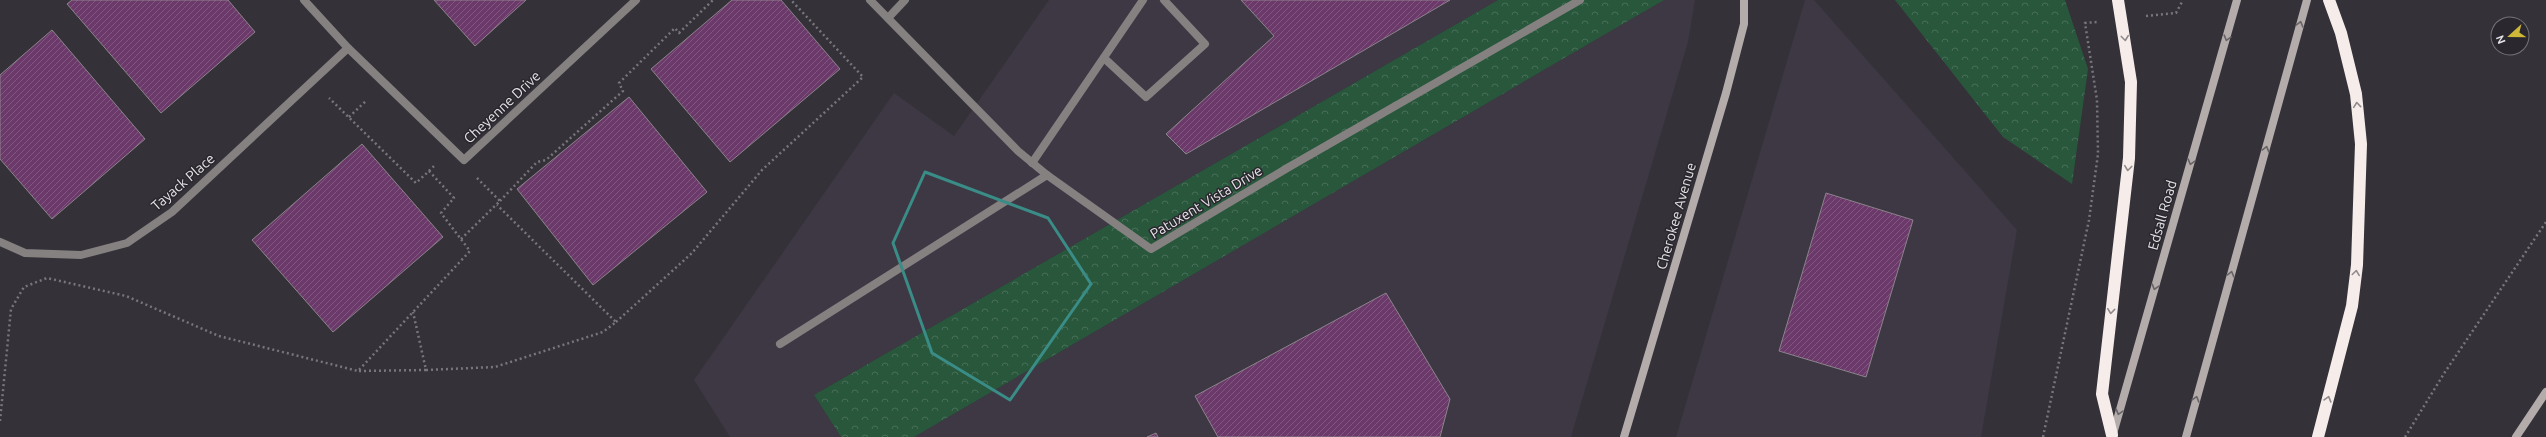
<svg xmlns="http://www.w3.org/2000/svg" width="2546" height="437" font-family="Ubuntu,sans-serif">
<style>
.built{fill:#3d3844}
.forest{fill:url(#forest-crowns)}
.building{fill:url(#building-hatch);stroke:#8b848a}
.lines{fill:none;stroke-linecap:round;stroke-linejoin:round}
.path{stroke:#78767c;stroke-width:2.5;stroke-dasharray:2 3;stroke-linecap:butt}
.lane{stroke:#858180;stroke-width:8}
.street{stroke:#858180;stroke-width:8}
.secondary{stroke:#b3acab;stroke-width:8}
.highway{stroke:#f6edea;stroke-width:12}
.oneway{stroke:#686366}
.oneway2{stroke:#908a8c}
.marked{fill:none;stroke:#3a8c86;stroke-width:3;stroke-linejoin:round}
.labels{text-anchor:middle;stroke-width:3;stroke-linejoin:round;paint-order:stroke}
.street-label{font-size:14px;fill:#e6e4e8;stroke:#2a282e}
</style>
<defs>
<pattern id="forest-crowns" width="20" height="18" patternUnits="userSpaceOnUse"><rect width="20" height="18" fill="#28573c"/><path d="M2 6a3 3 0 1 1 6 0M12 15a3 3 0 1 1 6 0" fill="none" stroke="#476f58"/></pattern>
<pattern id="building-hatch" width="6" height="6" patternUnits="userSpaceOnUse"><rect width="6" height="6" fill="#6c396b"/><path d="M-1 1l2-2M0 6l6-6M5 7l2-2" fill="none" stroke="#815680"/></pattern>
</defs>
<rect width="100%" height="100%" fill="#343238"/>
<!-- built -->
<g class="built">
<path d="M1049,0h449l-684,395 27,42h-111l-36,-57 200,-287 60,43z"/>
<path d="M1664,0h31l-7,42 -117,395h-657z"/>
<path d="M1805,0h9l203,230 -36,207h-305z"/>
</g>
<!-- forest -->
<g class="forest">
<path d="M1498,0h166l-750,437h-73l-27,-42z"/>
<path d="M1895,0h170l23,69 -16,115 -69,-47z"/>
</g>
<!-- building -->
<g class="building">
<path d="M72,0h156l27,32 -94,81 -94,-109z"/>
<path d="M434,0h92l-51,46z"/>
<path d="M732,0h49l59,69 -110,93 -79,-93z"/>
<path d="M1241,0h209l-264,154 -20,-20 108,-98z"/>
<path d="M52,30l93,109 -93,80 -52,-60v-84z"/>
<path d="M629,97l78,95 -114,93 -76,-96z"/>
<path d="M362,144l81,93 -110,95 -81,-92z"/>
<path d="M1826,193l87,27 -47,157 -87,-26z"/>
<path d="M1386,293l64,106 -10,38h-222l-23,-41z"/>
<path d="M1156,433l2,4h-11z"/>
</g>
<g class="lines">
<!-- path -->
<g class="path">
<path d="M2146,16l30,-3 7,-13"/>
<path d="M349,117l18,-17"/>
<path d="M429,171l7,-7"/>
<path d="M500,201l37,-39 9,-2 77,-69 -4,-8 56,-55 4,5 34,-33"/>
<path d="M461,239l39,-38 -23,-23"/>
<path d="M616,322l76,-69 70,-83 101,-93 -72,-77"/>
<path d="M426,370l69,-3 108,-35 13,-10 -119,-117"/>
<path d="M359,371l67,-1 -13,-58"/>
<path d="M0,421l11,-112 13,-22 23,-9 79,18 93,40 139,35 112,-120 -29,-38 13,-15 -25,-27 -13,12 -87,-85"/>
<path d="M2043,437l46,-217 9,-66 -1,-54 -12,-77 12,-1"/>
<path d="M2405,437l40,-65 101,-150"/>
</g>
<!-- lane -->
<g class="lane">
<path d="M1104,58l42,39 59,-53 -41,-44"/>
<path d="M1032,163l111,-163"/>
<path d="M780,344l267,-169"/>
</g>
<!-- street -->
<g class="street">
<path d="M304,0l44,48 116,112 172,-160"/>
<path d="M870,0l148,151 29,24 104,74 138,-82 291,-167"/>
<path d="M888,18l17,-18"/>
<path d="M0,242l25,11 56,2 46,-12 45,-31 176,-164"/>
</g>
<!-- secondary -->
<g class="secondary">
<path d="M2113,434l124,-434"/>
<path d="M1624,437l102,-344 18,-69v-24"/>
<path d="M2186,437l121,-437"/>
<path d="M2516,437l30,-45"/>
</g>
<!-- highway -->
<g class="highway">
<path d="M2112,435l-10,-41 27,-236 2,-76 -13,-82"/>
<path d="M2318,437l34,-131 5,-41 4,-121 -5,-50 -15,-61 -12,-33"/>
</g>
</g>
<!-- one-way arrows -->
<defs><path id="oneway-chevron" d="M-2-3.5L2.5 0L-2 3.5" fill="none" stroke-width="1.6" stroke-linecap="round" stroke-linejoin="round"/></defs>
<g class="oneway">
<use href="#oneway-chevron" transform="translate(2300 24) rotate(-75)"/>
<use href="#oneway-chevron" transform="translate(2227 38) rotate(106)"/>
<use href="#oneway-chevron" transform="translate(2266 149) rotate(-75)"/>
<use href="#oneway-chevron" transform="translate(2191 162) rotate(106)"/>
<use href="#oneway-chevron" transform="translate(2231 274) rotate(-75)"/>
<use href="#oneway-chevron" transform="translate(2155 287) rotate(106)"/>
<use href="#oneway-chevron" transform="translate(2196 399) rotate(-74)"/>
<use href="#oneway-chevron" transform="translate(2119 412) rotate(106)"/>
</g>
<g class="oneway2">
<use href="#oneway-chevron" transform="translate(2125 38) rotate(83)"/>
<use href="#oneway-chevron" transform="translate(2357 105) rotate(-96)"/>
<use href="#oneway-chevron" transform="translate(2128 168) rotate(97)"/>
<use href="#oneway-chevron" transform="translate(2356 273) rotate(-82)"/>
<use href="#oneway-chevron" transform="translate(2111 311) rotate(96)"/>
<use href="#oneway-chevron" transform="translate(2328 399) rotate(-74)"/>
</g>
<!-- marked area -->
<path class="marked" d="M925,172l123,46 43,66 -81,116 -78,-47 -39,-110z"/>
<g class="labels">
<!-- street labels -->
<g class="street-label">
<text transform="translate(502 107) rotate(-43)" y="5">Cheyenne Drive</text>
<text transform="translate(183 182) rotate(-41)" y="5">Tayack Place</text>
<text transform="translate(1206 202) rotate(-31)" y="5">Patuxent Vista Drive</text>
<text transform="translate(2162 215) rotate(-74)" y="5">Edsall Road</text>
<text transform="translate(1676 216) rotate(-74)" y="5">Cherokee Avenue</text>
</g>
</g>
<!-- north arrow -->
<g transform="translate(2510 36) rotate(249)"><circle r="19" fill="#2a282e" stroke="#757378"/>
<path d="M0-3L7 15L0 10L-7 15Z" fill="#cfb837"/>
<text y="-6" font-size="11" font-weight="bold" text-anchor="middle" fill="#e6e4e8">N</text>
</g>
</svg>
